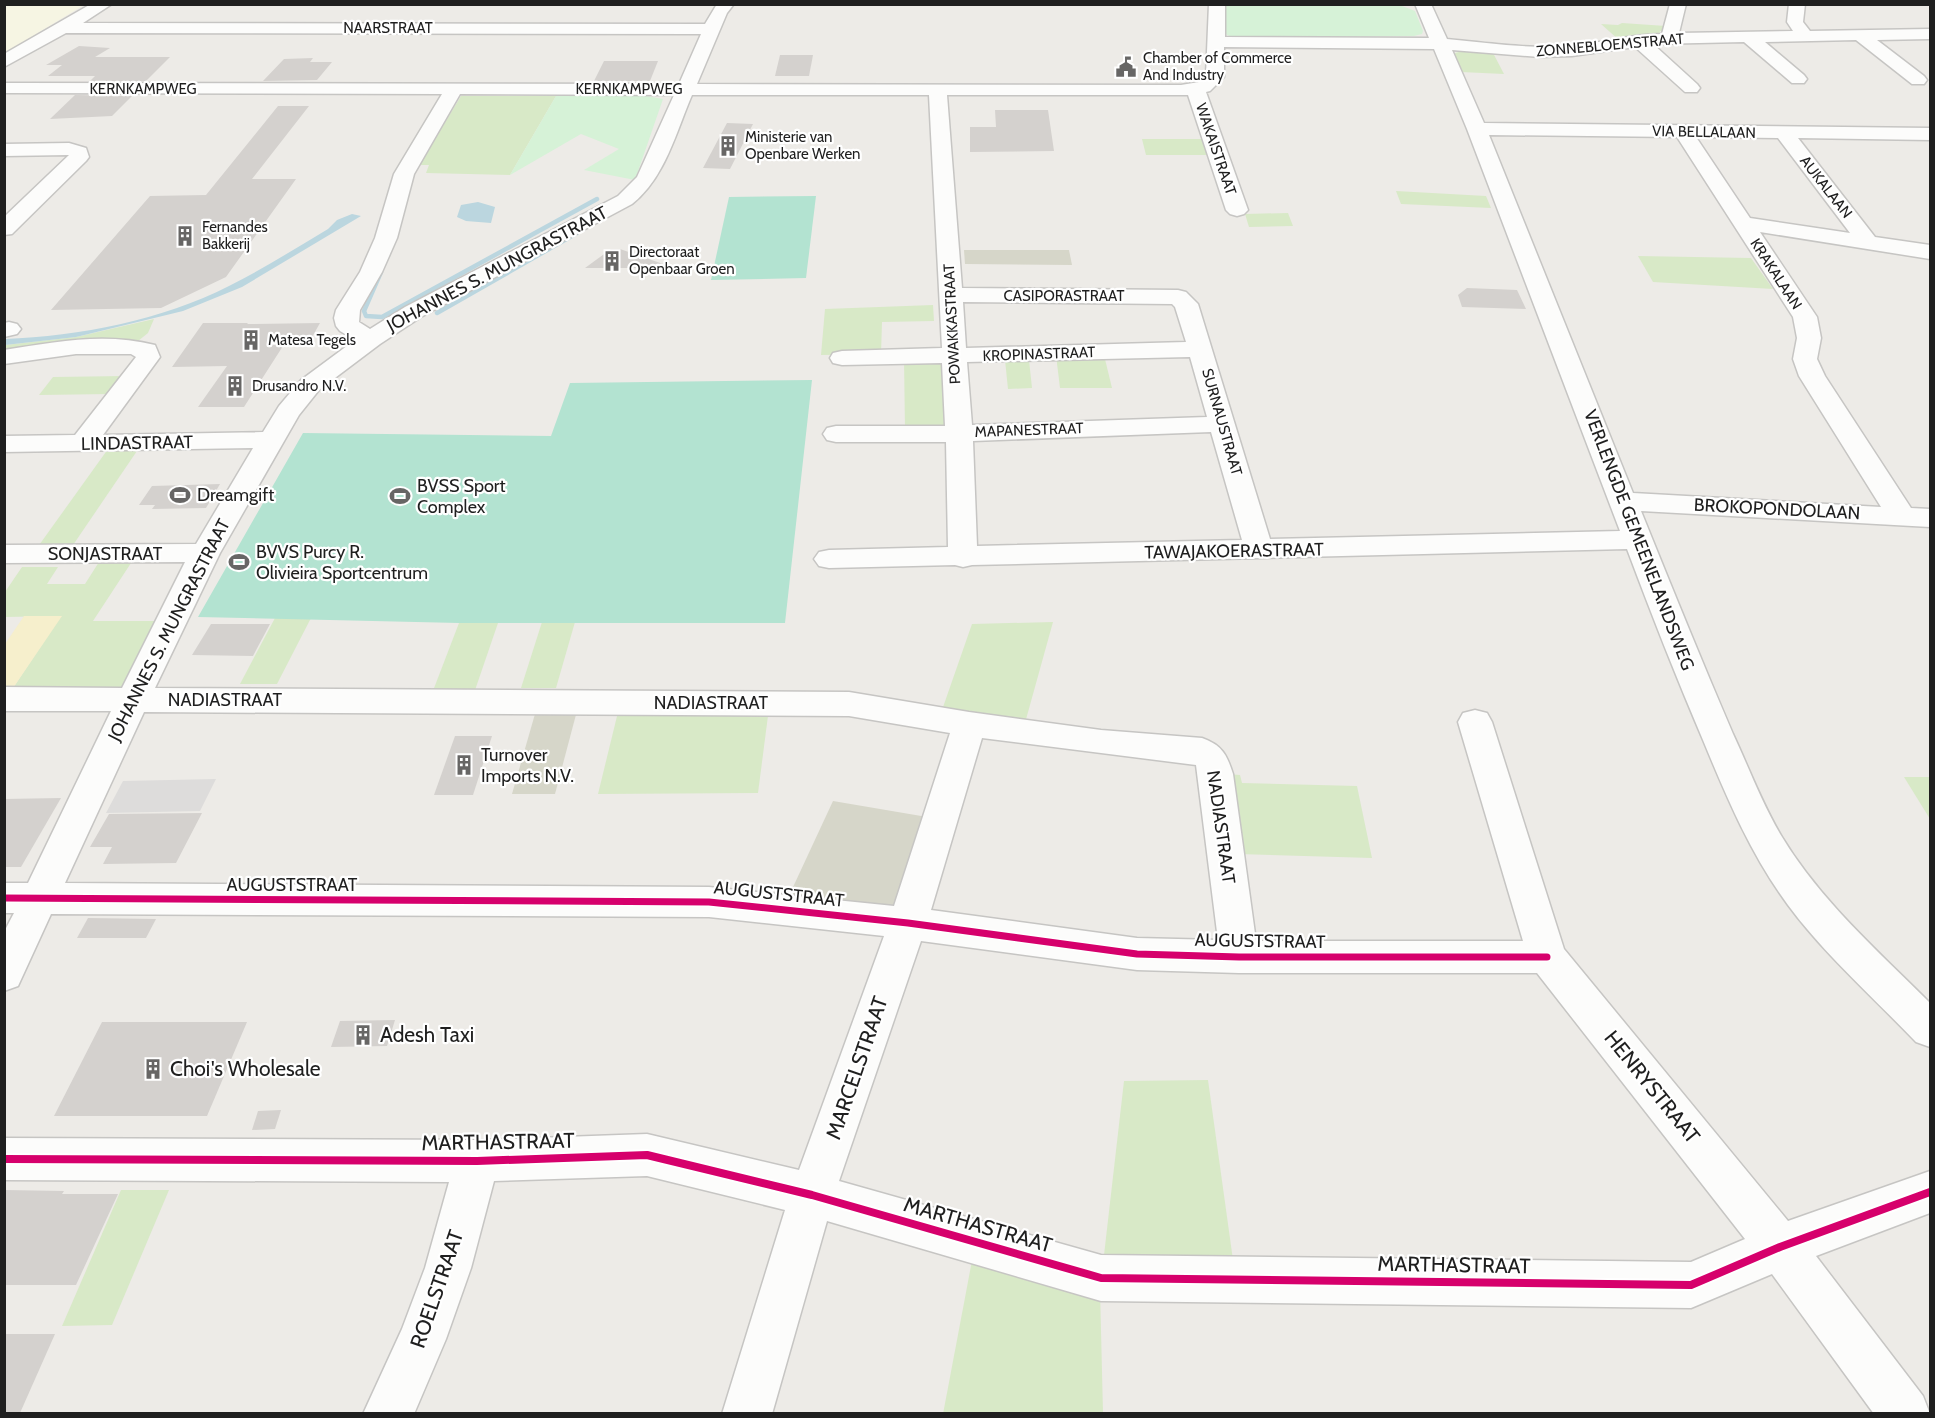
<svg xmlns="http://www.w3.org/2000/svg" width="1935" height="1418" font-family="Cabin,sans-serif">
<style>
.education{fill:#f6f5e3}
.construction{fill:#d6d6c9}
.grass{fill:#d8e9c7}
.sand{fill:#f6efcc}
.park{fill:#d6f2d7}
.pitch{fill:#b3e3d1}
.parking{fill:#dddcdb}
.water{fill:#bbd6df}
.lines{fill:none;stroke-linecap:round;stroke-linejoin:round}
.stream{stroke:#bbd6df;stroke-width:4.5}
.building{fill:#d4d1ce}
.minor-casing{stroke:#c6c5c3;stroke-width:3}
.minor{fill:#fcfcfb;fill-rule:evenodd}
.cycleway-far1-casing{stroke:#fff;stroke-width:10}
.cycleway-casing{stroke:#fff;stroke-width:12}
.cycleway-far1{stroke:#d6006c;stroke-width:7}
.cycleway{stroke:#d6006c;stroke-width:8}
.labels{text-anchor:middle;stroke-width:4.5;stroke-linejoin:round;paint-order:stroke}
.far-street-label{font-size:15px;fill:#1f1f1f;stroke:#fff}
.far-poi-label{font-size:15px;fill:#1f1f1f;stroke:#fff;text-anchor:start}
.street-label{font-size:18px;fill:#1f1f1f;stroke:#fff}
.poi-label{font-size:18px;fill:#1f1f1f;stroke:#fff;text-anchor:start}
.near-poi-label{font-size:21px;fill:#1f1f1f;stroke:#fff;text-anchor:start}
.near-street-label{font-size:21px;fill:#1f1f1f;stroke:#fff}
</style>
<rect width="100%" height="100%" fill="#edebe7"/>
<!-- education -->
<path class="education" d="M5,4h79v1l-79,48z"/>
<!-- construction -->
<g class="construction">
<path d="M964,250h105l3,15 -107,-1z"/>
<path d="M537,707h41l-23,87h-43z"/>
<path d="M833,801l100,17 -31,93 -115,-11z"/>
</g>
<!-- grass -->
<g class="grass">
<path d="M1622,23l44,3 -1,4 -5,1 -1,6 -40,3 -18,-16 17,1z"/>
<path d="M1465,50l27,1 12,23 -43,-2 -9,-18z"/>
<path d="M461,96h95l-46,79 -84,-2 3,-8h-10z"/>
<path d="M1142,139h67l6,16h-69z"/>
<path d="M1396,191l90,5 5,12 -90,-4z"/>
<path d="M1288,213l5,13 -44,1 -4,-13z"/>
<path d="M1638,256l113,2 22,31 -120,-7z"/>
<path d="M933,305l1,16 -52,1 -1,32 -60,1 4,-46z"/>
<path d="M154,319l-6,14 -10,8 -30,-1 -103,14v-9l71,-8z"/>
<path d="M1056,355h48l8,33h-52z"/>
<path d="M904,359h40l6,67 -45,4z"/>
<path d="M1005,360h24l3,28 -24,1z"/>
<path d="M125,376l-14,18 -72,1 14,-18z"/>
<path d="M139,448l-68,100h-34l71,-99z"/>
<path d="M99,562l32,1 -38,58h68l-37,64 -5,5 -110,4 52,-78 -56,1v-25l17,-25h36l-11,17h38z"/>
<path d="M275,618h36l-34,66h-37z"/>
<path d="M542,622h33l-19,66h-35z"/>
<path d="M1053,622l-28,101 -83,-13 30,-86z"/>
<path d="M459,623h39l-25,73h-42z"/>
<path d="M619,708h150l-11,85 -160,1z"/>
<path d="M1227,774l13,1 2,8 115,3 15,72 -135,-4z"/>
<path d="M1904,777h26v42z"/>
<path d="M1208,1080l25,180 -129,-5 20,-174z"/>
<path d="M121,1190h48l-57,135 -50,1z"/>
<path d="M974,1250l126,39 3,124 -160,1z"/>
</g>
<!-- sand -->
<path class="sand" d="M24,616h38l-53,78h-4v-50z"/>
<!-- park -->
<g class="park">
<path d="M1397,4l18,7 8,20 -1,3 -8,2 -181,2 -11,-6 -2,-27z"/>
<path d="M556,96h90l17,3 -28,81 -51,-10 35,-21 -38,-15 -71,41z"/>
</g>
<!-- pitch -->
<g class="pitch">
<path d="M816,196l-10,82 -95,2 18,-83z"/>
<path d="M812,380l-27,243h-326l-261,-6 105,-184 248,3 19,-53z"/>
</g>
<!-- parking -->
<path class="parking" d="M216,779l-16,32 -94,2 17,-32z"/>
<!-- water -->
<g class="water">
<path d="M478,202l17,5 -4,16 -25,-2 -9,-4 4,-12z"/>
<path d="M352,214l9,2 -119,71 -59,24 -107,26 -71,8v-6c75,-3 157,-19 224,-53 34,-17 67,-38 99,-57l9,-9z"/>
</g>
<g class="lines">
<!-- stream -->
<g class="stream">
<path d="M381,272l-17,39 2,5 16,1 215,-118"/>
<path d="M437,313l140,-80"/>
</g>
</g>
<!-- building -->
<g class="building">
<path d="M79,46l31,2 -15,9h75l-24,24h-56l5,-5h-47l14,-11h-16z"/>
<path d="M780,55h33l-4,21h-34z"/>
<path d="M313,58l-3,4h22l-15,18 -54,1 21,-22z"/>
<path d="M604,61h54l-8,20h-56z"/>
<path d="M75,95l57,1 -20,20 -62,3z"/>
<path d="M278,106h31l-57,73h44l-70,98 -65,31 -110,2 99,-114 56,-1z"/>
<path d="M995,110h53l6,41 -84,1v-25h26z"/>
<path d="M727,123l26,1 -23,45 -27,-1z"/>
<path d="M611,249h9l46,16 -1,3h-80z"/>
<path d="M1467,288l50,2 9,19 -64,-2 -4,-12z"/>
<path d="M203,323h45l-1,1 73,-1 -13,23h-24l-39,61h-46l29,-41 -55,1z"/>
<path d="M220,484l-14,24 -54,1 3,-4h-16l13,-19z"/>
<path d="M211,624h59l-17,32 -61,-1z"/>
<path d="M455,736h37l-19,59h-39z"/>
<path d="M61,798l-40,69h-17v-68z"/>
<path d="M202,813l-26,50 -73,1 9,-17h-22l19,-33z"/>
<path d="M88,918l68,1 -10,19h-69z"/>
<path d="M395,1020l-8,26 -56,1 9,-26z"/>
<path d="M102,1022h145l-40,94h-153z"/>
<path d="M281,1110l-6,19 -23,1 6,-19z"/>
<path d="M4,1190l60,1 -2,3h56l-42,91h-72z"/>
<path d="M4,1334h51l-35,79h-16z"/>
</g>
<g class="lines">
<!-- minor casing -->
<g class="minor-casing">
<g id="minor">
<path d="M91,4h21l-29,19 622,1 12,-20h17l-7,9 -30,71 484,1 18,-3 7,-7 3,-71h16v33l204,1 -14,-34h16l16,35c41,4 83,10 124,7 31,-3 60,-12 91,-12l8,-30h16l-7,29 114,-2 -6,-9 2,-18h16l-2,18 7,9 120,-2v10l-53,1 47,36 3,4 -3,4h-12l-56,-44 -91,2 39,33 3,4 -3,4h-12l-48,-41 -91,2 44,40 3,4 -3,4h-12l-50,-45 -63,9 -32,1 -88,-7 32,73 446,5v12l-132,-2 77,99 55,8v14l-170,-27 57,85 4,21 -4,21 8,17 86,132 19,1v18l-289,-16c30,74 60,149 92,223 16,34 29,70 49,103 38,63 96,114 148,166v44l-14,-5c-43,-45 -91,-87 -128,-137 -37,-50 -61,-107 -85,-165 -27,-63 -52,-127 -76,-191l-655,16 -9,2 -8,-2 -126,3 -10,-2 -5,-7 5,-7 10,-2 119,-3 -2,-105h-110l-9,-2 -4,-6 4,-6 9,-2h109l-3,-63 -100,2 -9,-2 -3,-5 3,-5 9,-2 100,-3 -13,-253h-237c-16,37 -27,83 -60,109l-211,113 -41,27 -61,46 -20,25 -79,138 -65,135 694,4 120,20 132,18 101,8c20,7 25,17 31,36l23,167h267l-65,-219 5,-9 12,-3 12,3 5,9 72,227 224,272 142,-50v42l-114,43 107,140 7,18h-56l-102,-140 -81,34 -590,-7 -274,-80 -55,193h-50l63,-204 -138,-34 -153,5 -23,87 -25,71 -32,75h-51l39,-85 23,-61 24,-86 -445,-2v-42l473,2 170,-6 152,36 85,-234 -175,-19 -658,-3 -33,72 -14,5v-59l10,-19h-10v-30h24l83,-172h-107v-24l118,1 63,-126 -181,1v-18l192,-1 57,-96 -249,4v-16l71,-1 61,-78 -5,-3h-55l-72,10v-14c51,-8 100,-18 151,-5l5,12 -57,78 160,-3 16,-26 22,-26 54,-40 -15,-9 -4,-5 -2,-8 2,-8 24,-38 15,-34 19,-64 48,-80 -438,-1v-10l675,1 22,-50 -635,-1 -62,34v-13zM1224,47l210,2 33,80 153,402 -350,8 -72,-235 -12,-12 -8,-2 -216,-2 -15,-193h241l38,115 4,4 7,2 7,-2 4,-4 -42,-118 4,-1 14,-14zM460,94l214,1 -37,82 -19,19 -213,111 -35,22 -11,-7 1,-12 22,-38 15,-34 17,-64zM1489,135l188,2 116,180 4,21 -4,21 6,17 82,131 -248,-14zM1696,137l82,1 72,95 -100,-15zM963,302l209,2 3,3 11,35 -220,6zM1190,357l17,60 -235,8 -5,-63zM1211,432l31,108 -265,6 -4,-105zM144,712l705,4 101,17 -56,173 -185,-19 -644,-4zM982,738l214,27 22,175 -81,-2 -206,-28zM921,941l216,29 102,3h298l208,266 -54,23 -590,-7 -262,-74z"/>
<path d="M69,143l17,5 3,9 -3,4 -74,73 -8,1v-18l65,-62 -65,1v-12z"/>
<path d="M9,322l8,2 4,5 -4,5 -13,3v-14z"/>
</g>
</g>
<!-- minor -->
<use href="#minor" class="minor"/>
<!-- cycleway-far1 casing -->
<g class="cycleway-far1-casing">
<path id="cycleway-far1" d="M4,898l705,4 199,21 229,31 102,3h308"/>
</g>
<!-- cycleway casing -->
<g class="cycleway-casing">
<path id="cycleway" d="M4,1159l473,2 170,-6 165,40 289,83 590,7 89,-38 150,-55"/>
</g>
<!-- cycleway-far1 -->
<use href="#cycleway-far1" class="cycleway-far1"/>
<!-- cycleway -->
<use href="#cycleway" class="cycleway"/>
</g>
<!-- icons -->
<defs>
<g id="civic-bare" transform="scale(1.62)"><path d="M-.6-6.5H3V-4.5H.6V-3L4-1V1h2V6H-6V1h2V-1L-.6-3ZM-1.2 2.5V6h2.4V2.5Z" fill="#676665" stroke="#fff" stroke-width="2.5" paint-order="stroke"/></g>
<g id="building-bare" transform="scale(1.62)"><path d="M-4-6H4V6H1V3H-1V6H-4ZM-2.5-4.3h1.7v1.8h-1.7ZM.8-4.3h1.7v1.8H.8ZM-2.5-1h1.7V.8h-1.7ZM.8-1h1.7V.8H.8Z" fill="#676665" stroke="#fff" stroke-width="2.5" paint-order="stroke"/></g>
<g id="stadium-bare" transform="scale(1.62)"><path d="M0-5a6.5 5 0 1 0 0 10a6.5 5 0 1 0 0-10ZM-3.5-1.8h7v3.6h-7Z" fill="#676665" stroke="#fff" stroke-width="2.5" paint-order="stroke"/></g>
</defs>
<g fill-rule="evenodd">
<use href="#civic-bare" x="1126" y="67"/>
<use href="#building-bare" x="728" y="146"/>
<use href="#building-bare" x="185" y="236"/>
<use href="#building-bare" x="612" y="261"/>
<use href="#building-bare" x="251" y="340"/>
<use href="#building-bare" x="235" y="386"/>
<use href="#stadium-bare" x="180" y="495"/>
<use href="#stadium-bare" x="400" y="496"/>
<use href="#stadium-bare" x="239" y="562"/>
<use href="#building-bare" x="464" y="765"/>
<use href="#building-bare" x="363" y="1035"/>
<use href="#building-bare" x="153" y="1069"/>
</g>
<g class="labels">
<!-- far-street labels -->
<g class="far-street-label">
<text x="388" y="33">NAARSTRAAT</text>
<text transform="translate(1610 45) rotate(-5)" y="5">ZONNEBLOEMSTRAAT</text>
<text x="143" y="94">KERNKAMPWEG</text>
<text x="629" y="94">KERNKAMPWEG</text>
<text transform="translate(1704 132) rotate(1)" y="5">VIA BELLALAAN</text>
<text transform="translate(1216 149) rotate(71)" y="5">WAKAISTRAAT</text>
<text transform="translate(1826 187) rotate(52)" y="5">AUKALAAN</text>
<text transform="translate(1776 274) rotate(57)" y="5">KRAKALAAN</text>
<text x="1064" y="301">CASIPORASTRAAT</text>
<text transform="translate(952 324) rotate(-93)" y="5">POWAKKASTRAAT</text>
<text transform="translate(1039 354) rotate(-2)" y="5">KROPINASTRAAT</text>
<text transform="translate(1222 422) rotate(74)" y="5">SURNAUSTRAAT</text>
<text transform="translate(1029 430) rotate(-2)" y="5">MAPANESTRAAT</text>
</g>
<!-- far-poi labels -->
<g class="far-poi-label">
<text x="1143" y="63">Chamber of Commerce<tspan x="1143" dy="17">And Industry</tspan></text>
<text x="745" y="142">Ministerie van<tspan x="745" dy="17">Openbare Werken</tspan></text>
<text x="202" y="232">Fernandes<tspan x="202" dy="17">Bakkerij</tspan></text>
<text x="629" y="257">Directoraat<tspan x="629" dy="17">Openbaar Groen</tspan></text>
<text x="268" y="345">Matesa Tegels</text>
<text x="252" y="391">Drusandro N.V.</text>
</g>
<!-- street labels -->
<g class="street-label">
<text transform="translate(497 269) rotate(-28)" y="6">JOHANNES S. MUNGRASTRAAT</text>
<text transform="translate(137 443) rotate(-1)" y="6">LINDASTRAAT</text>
<text transform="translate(1777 509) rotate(3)" y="6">BROKOPONDOLAAN</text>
<text transform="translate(1639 540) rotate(69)" y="6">VERLENGDE GEMEENELANDSWEG</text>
<text transform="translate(1234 551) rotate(-1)" y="6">TAWAJAKOERASTRAAT</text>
<text x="105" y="560">SONJASTRAAT</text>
<text transform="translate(169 630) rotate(-63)" y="6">JOHANNES S. MUNGRASTRAAT</text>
<text x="225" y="706">NADIASTRAAT</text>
<text x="711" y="709">NADIASTRAAT</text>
<text transform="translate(1221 827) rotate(82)" y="6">NADIASTRAAT</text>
<text x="292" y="891">AUGUSTSTRAAT</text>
<text transform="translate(779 894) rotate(6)" y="6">AUGUSTSTRAAT</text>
<text transform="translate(1260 941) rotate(1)" y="6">AUGUSTSTRAAT</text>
</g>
<!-- poi labels -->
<g class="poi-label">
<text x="417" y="492">BVSS Sport<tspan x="417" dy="21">Complex</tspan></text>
<text x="197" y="501">Dreamgift</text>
<text x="256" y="558">BVVS Purcy R.<tspan x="256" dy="21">Olivieira Sportcentrum</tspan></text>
<text x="481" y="761">Turnover<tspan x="481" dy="21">Imports N.V.</tspan></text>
</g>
<!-- near-poi labels -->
<g class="near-poi-label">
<text x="380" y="1042">Adesh Taxi</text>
<text x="170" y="1076">Choi's Wholesale</text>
</g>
<!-- near-street labels -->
<g class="near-street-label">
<text transform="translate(857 1068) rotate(-71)" y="7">MARCELSTRAAT</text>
<text transform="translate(1652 1087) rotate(51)" y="7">HENRYSTRAAT</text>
<text transform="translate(498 1142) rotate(-1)" y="7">MARTHASTRAAT</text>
<text transform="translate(978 1225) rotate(16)" y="7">MARTHASTRAAT</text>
<text transform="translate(1454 1265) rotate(1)" y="7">MARTHASTRAAT</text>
<text transform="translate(437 1289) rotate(-71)" y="7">ROELSTRAAT</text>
</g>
</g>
<!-- border -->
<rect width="1935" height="1418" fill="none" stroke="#1f1f1f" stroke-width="12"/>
</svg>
